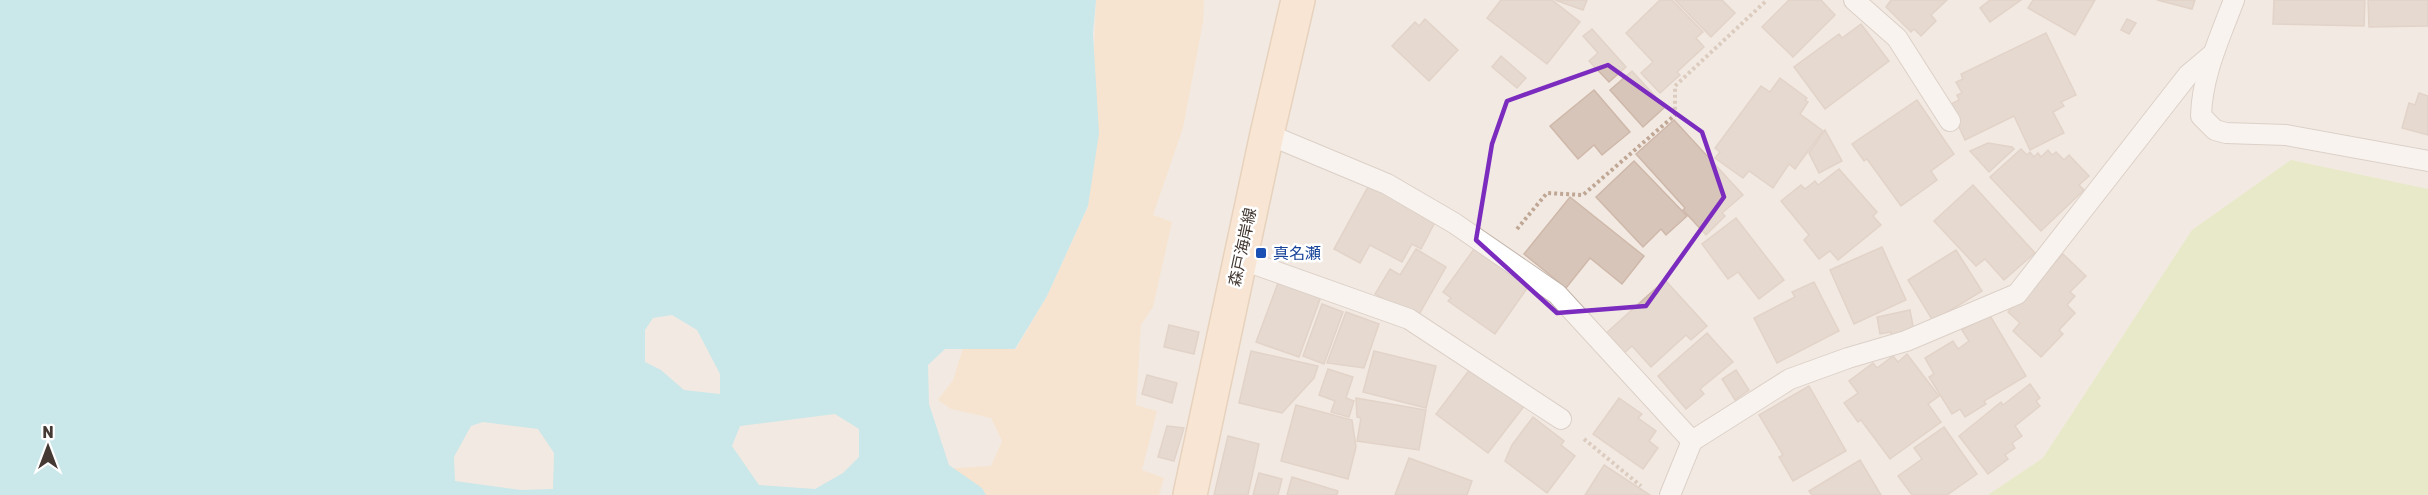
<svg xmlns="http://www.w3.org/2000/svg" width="2428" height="495" font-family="Rubik,'Noto Sans JP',sans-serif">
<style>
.green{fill:#dbe9a8}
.sand{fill:#fadebb}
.water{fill:#9ae4f3;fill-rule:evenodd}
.building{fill:#d7c5ba;stroke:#cfb8aa;stroke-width:1.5}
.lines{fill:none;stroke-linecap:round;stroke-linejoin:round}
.lane-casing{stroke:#c1b2a8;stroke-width:22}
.secondary-casing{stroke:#d8b591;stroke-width:36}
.path{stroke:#c0a795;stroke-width:4;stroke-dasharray:3 3;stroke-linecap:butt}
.lane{stroke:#fff;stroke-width:20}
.secondary{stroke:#ffe1c0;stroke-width:33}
.marked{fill:none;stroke:#7b2cbf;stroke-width:4.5;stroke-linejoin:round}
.transit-dot{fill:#1a4fb4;stroke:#fff;stroke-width:2}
.labels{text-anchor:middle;stroke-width:5;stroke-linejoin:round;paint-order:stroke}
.street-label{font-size:16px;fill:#443933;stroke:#fff}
.transit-label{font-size:16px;fill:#164399;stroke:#fff;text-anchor:start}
</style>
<rect width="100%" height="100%" fill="#f2eae2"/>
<!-- green -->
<path class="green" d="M2291,160l137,29v306h-440l55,-37 149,-228z"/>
<!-- sand -->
<path class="sand" d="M1096,0h108l-1,22 -20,106 -30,87 19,7 -19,85 -12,18 -5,80 21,6 -15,59 22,8 -5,17h-229l8,-26 53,-3 11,-25 -11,-23 -40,-9 -13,-9 15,-20 10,-32 53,1 31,-53 41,-89z"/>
<!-- water -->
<path class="water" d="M0,0h1096l-3,34 6,99 -11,73 -41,90 -32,53h-70l-17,16 1,39 20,61 33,23 4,7h-986zM672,315l25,15 23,44v20l-36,-4 -23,-20 -16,-8v-32l8,-12zM835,414l24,15v28l-16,16 -28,16 -56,-4 -27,-39 8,-20zM483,422l55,7 16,24 -1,36 -32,1 -66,-9 -1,-24 17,-31z"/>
<!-- building -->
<g class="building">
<path d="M1501,0h51l28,22 -33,42 -60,-46z"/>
<path d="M1555,0h32l-4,10z"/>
<path d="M1660,0h12l31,32 -7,6 8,9 -27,25 3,3 -20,18 -19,-20 12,-11 -27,-29z"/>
<path d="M1675,0h47l13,13 -24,24z"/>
<path d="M1789,0h32l14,15 -42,42 -31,-30z"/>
<path d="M1891,0h56l-16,15 5,6 -15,15 -7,-7 -3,3 -25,-25z"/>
<path d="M1990,0h31l-31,22 -10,-14z"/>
<path d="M2033,0h62l-20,35 -47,-27z"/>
<path d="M2157,0h38l-3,9z"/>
<path d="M2274,0h91l-1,26 -91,-2z"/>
<path d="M2368,0h60v26l-59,1z"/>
<path d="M1425,19l33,31 -29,31 -37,-35 23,-24 4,4z"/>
<path d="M2127,19l9,4 -7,11 -8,-4z"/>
<path d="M1861,24l28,37 -64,48 -31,-42 45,-33 3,4z"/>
<path d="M1592,29l34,38 -17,15 -20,-21 9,-8 -15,-17z"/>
<path d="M2046,33l30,62 -15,7 3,4 -11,6 11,21 -34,17 -16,-34 -49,24 -16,-35 10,-5 -2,-5 5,-2 -6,-11 7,-3 -2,-5z"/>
<path d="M1501,56l25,22 -9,10 -25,-21z"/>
<path d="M1632,71l33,36 -22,20 -33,-37z"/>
<path d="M1780,78l27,20 -2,2 3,2 -8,12 23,17 -28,38 -6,-5 -16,24 -24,-17 -6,7 -28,-20 5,-6 -5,-4 46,-62 9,6z"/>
<path d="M1594,90l36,42 -28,23 -8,-10 -16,14 -28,-33z"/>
<path d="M2419,93l9,3v39l-26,-7 7,-25 6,2z"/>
<path d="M1917,100l37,54 -23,17 6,9 -36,26 -34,-47 -3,2 -12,-17z"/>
<path d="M1674,120l69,75 -21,18 3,3 -19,19 -23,-25 2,-2 -49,-54z"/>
<path d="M1825,130l17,31 -23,12 -10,-20z"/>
<path d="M1988,143l24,4 2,2 -25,23 -19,-21z"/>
<path d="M2021,149l6,6 3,-3 4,5 4,-4 3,4 7,-7 4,5 4,-3 8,8 5,-5 20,21 -10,9 5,5 -43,41 -51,-54z"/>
<path d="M1634,161l53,55 -21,19 -5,-6 -18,18 -47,-50z"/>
<path d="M1839,169l38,43 -4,4 8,9 -43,35 -8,-9 -11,8 -15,-19 5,-5 -28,-34 20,-16 4,4 10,-8 3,4z"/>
<path d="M1369,185l67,35 -15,29 -9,-5 -10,18 -32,-17 -10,18 -26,-14z"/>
<path d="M1973,185l62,68 -31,27 -19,-21 -9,7 -42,-45z"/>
<path d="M1570,197l74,59 -22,28 -32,-26 -24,30 -42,-34z"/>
<path d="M1736,218l48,62 -25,19 -21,-27 -10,7 -26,-35z"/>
<path d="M1882,247l24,53 -52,24 -24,-54z"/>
<path d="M1416,249l30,18 -29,51 -42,-24 15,-25 10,6z"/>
<path d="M1474,249l54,38 -33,47 -47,-33 3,-3 -8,-6z"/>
<path d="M1956,250l26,41 -49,30 -25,-41z"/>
<path d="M2063,254l23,22 -16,16 5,4 -8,9 8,8 -16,17 4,4 -22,23 -28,-26 7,-8 -12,-11z"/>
<path d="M1281,275l42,16 -24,66 -43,-15z"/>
<path d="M1665,280l42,46 -16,14 -5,-5 -35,32 -19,-21 -10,9 -18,-20z"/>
<path d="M1814,282l25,49 -62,32 -23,-45 41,-21 -3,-5z"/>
<path d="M1322,304l21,8 -19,52 -21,-8z"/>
<path d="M1910,310l4,21 -23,5v-4l-11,2 -3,-17z"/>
<path d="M1346,312l33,12 -15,44 -37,-5z"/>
<path d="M1989,314l37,62 -42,25 2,3 -21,13 -5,-8 -8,5 -23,-37 5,-3 -9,-16 28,-17 5,8 11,-8 -7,-11z"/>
<path d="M1169,325l30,7 -5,22 -30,-7z"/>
<path d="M1707,333l26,29 -33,27 4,5 -18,15 -28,-33z"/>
<path d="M1251,351l67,15 -4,12 -32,35 -43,-10z"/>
<path d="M1374,351l62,15 -10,42 -63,-16z"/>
<path d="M1907,354l32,42 -11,8 13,18 -51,37 -29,-39 -3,2 -14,-19 14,-10 -9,-12 24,-18 4,5 16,-12 5,6z"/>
<path d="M1473,365l52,40 -37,48 -52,-39z"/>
<path d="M1328,369l25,8 -7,21 8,3 -5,16 -18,-5 4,-11 -16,-6z"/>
<path d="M1736,370l13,20 -14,10 -13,-21z"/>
<path d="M1147,375l30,8 -5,20 -30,-9z"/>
<path d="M2030,384l10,14 -4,3 4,5 -25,20 7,10 -10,7 3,5 -10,7 3,4 -20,15 -29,-38 42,-34 2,3z"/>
<path d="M1809,386l37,65 -53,30 -14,-24 4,-2 -24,-40z"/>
<path d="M1356,398l70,12 -7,40 -62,-9 4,-23 -4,-1z"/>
<path d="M1619,398l23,16 -4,4 18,13 -7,10 9,7 -15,21 -50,-35z"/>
<path d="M1296,405l56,15 4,27 -8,32 -67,-18z"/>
<path d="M1533,417l31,24 -3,4 14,11 -28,37 -42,-32 7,-16z"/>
<path d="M1167,426l17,2 -10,33 -16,-4z"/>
<path d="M1944,427l33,47 -30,21h-35l-14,-19 24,-17 -8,-11z"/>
<path d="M1228,436l31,8 -11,51h-34z"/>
<path d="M1409,458l63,23 -5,14h-72z"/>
<path d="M1860,460l21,35h-69l-3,-4z"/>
<path d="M1604,465l46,30h-65z"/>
<path d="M1259,473l23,6 -4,16h-25z"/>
<path d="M1292,477l46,14 -1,4h-50z"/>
</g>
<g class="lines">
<!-- lane casing -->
<g class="lane-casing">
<g id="lane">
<path d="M1854,0l43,38 53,83"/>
<path d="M2234,0c-14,37 -32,75 -33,116l14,14 11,3 60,2 142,26"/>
<path d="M1267,134l120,50 67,39 103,71 135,147"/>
<path d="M1240,259l169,60 152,100"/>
<path d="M1670,495l22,-54 98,-62 58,-21 58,-17 111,-47 171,-219 25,-21"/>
</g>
</g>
<!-- secondary casing -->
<g class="secondary-casing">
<path id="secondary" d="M1190,495l77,-361 31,-134"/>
</g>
<!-- path -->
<g class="path">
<path d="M1517,229l30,-36 36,2 92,-80v-29l92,-86"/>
<path d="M1584,439l57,47"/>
</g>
<!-- lane -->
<use href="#lane" class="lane"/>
<!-- secondary -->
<use href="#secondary" class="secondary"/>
</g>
<!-- marked area -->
<path d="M0 0H2428V495H0ZM1608,65l94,67 22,65 -78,109 -89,7 -81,-73 16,-96 15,-43z" fill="#f2eae2" fill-opacity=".55" fill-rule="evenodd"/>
<path class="marked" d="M1608,65l94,67 22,65 -78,109 -89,7 -81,-73 16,-96 15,-43z"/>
<!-- markers -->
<rect class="transit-dot" x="1255" y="247" width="12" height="12" rx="3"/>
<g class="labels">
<!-- street labels -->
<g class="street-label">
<text transform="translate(1242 247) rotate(-78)" y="6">森戸海岸線</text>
</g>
<!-- transit labels -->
<g class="transit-label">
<text x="1273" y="259">真名瀬</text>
</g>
</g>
<!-- north arrow -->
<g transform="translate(48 447)" stroke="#ffffff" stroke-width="4.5" paint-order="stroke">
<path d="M0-4.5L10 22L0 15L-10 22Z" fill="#443933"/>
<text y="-9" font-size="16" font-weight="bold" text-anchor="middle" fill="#443933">N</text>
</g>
</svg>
